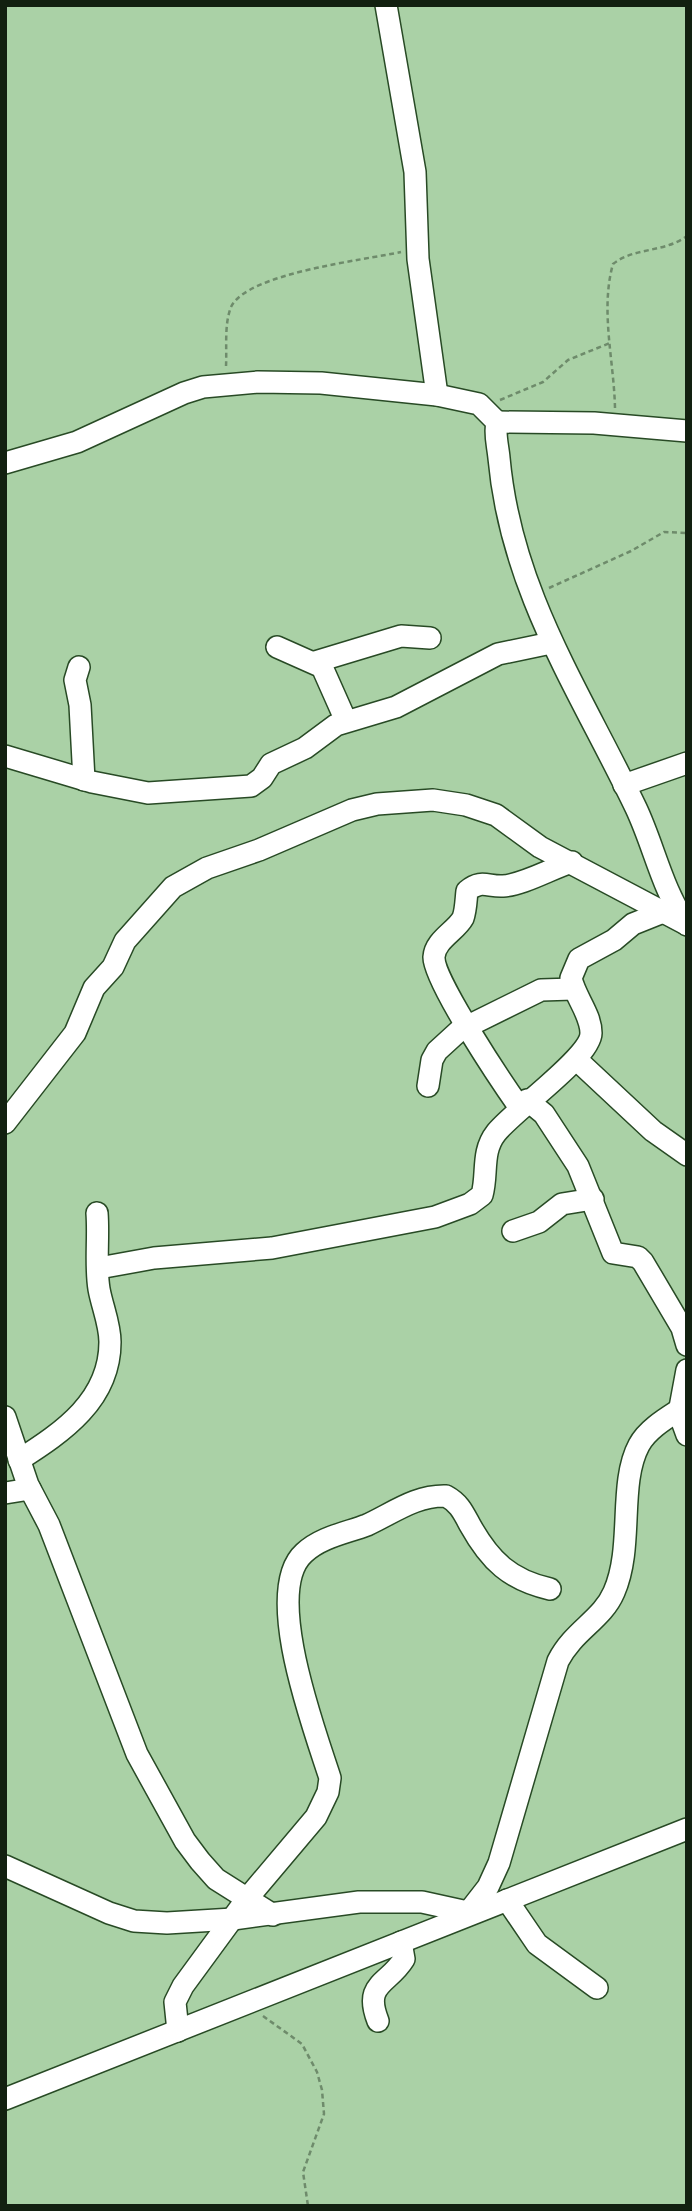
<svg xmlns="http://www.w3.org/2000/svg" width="692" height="2211" font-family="Quicksand,sans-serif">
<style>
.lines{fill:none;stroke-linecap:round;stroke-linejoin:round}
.minor-casing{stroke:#284a25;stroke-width:24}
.path{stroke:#6e8b6b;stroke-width:2.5;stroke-dasharray:5 3.5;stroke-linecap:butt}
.minor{stroke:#fff;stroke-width:21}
</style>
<rect width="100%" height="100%" fill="#aad1a6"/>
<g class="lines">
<!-- minor casing -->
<g class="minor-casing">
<g id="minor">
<path d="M386,5l29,167 3,87 19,136"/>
<path d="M497,422l97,1 93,8"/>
<path d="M5,463l72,-21 107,-49 19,-6 55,-5 63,1 116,12 42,9 18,18c-3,11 1,24 2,36 12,133 81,233 137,350 18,38 26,81 51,117"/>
<path d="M277,647l45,20 24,54"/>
<path d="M315,662l86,-26 29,2"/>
<path d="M79,667l-4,13 5,25 4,75"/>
<path d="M5,756l87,26 56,11 103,-7 11,-8 9,-14 34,-16 31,-23 60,-18 102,-53 53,-11"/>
<path d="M624,785l63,-22"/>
<path d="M577,1060l76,71 34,24"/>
<path d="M428,1086l4,-26 5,-9 23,-21 81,-40 32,-1"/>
<path d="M527,1100l17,14 34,52 35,87 25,4 5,5 39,66 5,17"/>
<path d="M520,1108c-17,-24 -87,-128 -86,-151 1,-17 22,-26 29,-39 3,-8 3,-19 4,-27 14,-12 21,-4 36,-5 20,-1 49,-18 69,-24"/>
<path d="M5,1123l70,-90 19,-45 19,-21 12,-26 48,-54 34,-19 52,-18 93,-40 25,-6 56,-4 33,5 30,10 44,32 144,76"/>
<path d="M513,1231l26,-9 23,-18 31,-5"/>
<path d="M99,1268l55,-10 118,-10 163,-31 35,-13 12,-9c6,-21 -1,-43 14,-62 18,-23 95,-76 95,-100 0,-19 -16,-36 -20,-55l8,-19 35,-19 19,-16 30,-12"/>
<path d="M687,1370l-8,43 8,22"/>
<path d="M5,1417l23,68 21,40 88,229 48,87 15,20 16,18 57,36"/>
<path d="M19,1460c44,-28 91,-60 91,-118 0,-18 -8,-36 -11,-53 -4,-25 0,-51 -2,-76"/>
<path d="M5,1493l25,-4"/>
<path d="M5,1866l104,47 25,8 33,2 66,-4 126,-17h63l50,11"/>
<path d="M507,1900l30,44 60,44"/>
<path d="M467,1914l21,-27 11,-24 59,-202c16,-31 44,-41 56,-69 20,-45 4,-108 25,-147 8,-15 26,-26 40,-35"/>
<path d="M378,2021c-15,-38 10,-36 26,-62l-3,-17"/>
<path d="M178,2031l-3,-29 8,-16 63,-86 70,-83 12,-25 2,-14c-15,-47 -68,-187 -26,-225 17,-16 42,-20 63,-28 26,-12 49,-30 79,-29 13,7 17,16 24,29 20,36 40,55 80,64"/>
<path d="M5,2099l682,-270"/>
</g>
</g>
<!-- path -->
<g class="path">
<path d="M226,366c1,-19 -2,-41 5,-59 16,-34 134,-47 170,-55"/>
<path d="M500,400l43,-18 25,-22 42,-17"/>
<path d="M615,408c-1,-47 -15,-98 -2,-144 21,-17 51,-11 74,-28"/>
<path d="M549,588l82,-37 33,-19 23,1"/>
<path d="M263,2016l39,28 15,28 5,18 2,24 -21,58 5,34"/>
</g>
<!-- minor -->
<use href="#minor" class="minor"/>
</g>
<!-- border -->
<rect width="692" height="2211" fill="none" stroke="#122010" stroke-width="14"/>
</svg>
